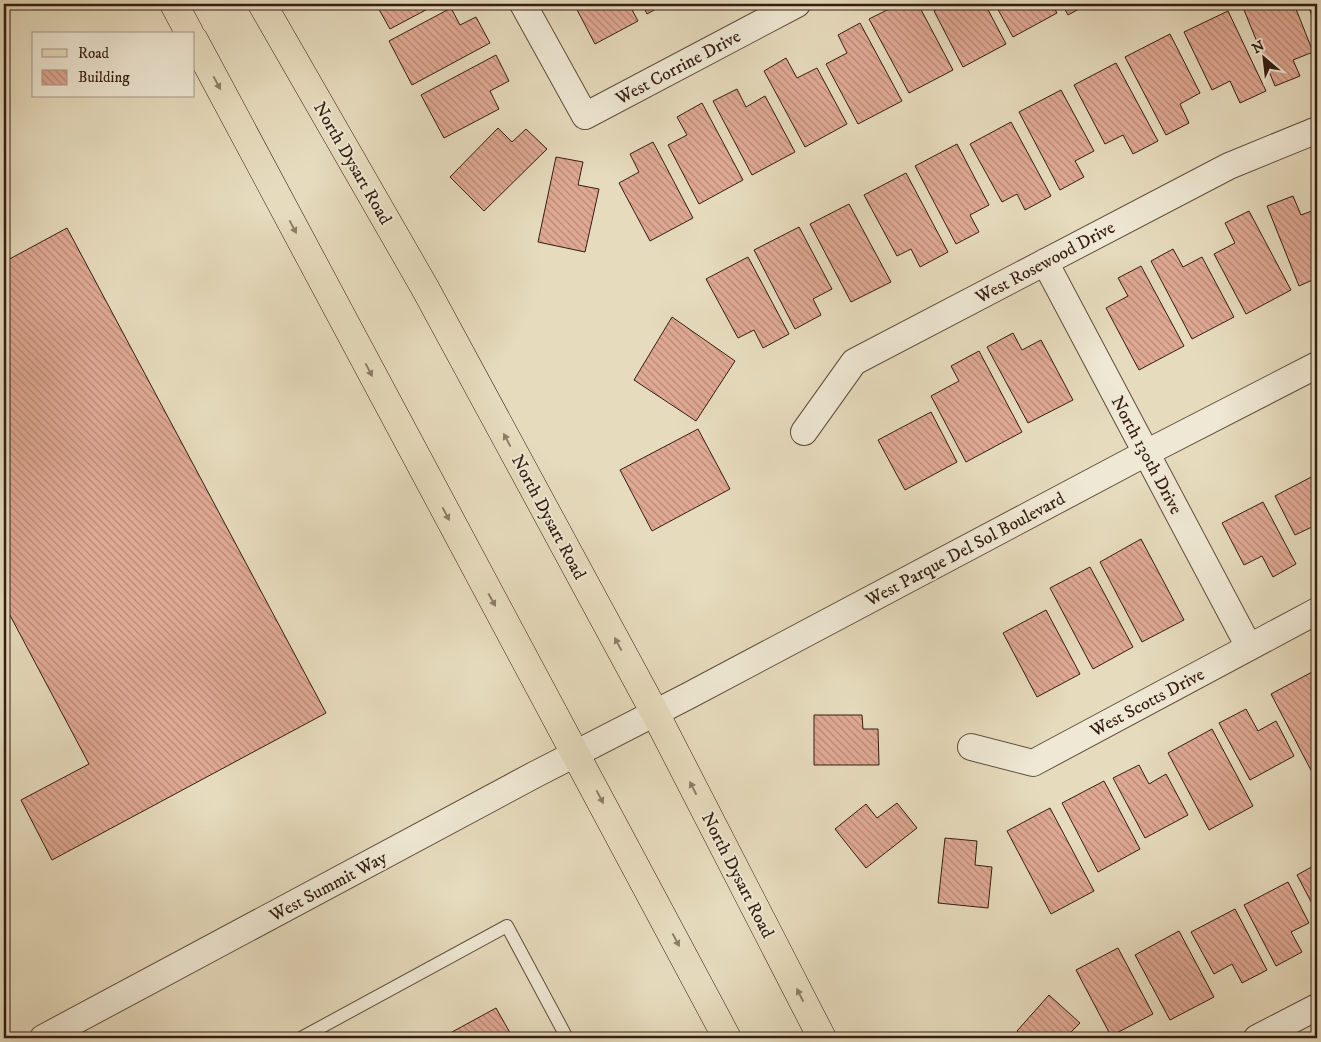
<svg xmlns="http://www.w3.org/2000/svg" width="1321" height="1042" font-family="'IM FELL DW Pica',serif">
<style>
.building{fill:url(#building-back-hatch);stroke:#341e11}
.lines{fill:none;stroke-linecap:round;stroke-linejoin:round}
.lane-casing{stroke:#604d3c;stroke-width:14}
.street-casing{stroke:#604d3c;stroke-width:28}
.primary-casing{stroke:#341e11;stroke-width:29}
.lane{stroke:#efe8d4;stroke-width:12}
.street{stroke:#efe8d4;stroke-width:26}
.primary{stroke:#e6dbbd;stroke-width:28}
.oneway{fill:#8d7c67}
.labels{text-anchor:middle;stroke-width:4;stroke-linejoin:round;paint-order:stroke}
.street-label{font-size:18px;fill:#341e11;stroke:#efe8d4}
</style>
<defs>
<pattern id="building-back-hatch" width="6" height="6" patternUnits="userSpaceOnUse" patternTransform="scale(1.25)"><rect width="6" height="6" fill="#e0a994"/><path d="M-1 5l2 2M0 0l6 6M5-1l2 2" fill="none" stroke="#b68977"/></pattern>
</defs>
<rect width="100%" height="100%" fill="#e6dbbd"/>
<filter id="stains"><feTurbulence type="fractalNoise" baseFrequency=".004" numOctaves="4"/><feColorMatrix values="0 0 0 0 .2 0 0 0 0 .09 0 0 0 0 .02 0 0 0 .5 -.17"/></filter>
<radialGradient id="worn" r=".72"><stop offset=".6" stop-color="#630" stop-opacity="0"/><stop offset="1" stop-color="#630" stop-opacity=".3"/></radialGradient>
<!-- building -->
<g class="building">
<path d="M376,4h61l-47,25z"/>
<path d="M574,4h55l9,17 -43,23z"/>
<path d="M642,4h23l-18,10z"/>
<path d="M899,4h19l35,66 -44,23 -40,-74z"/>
<path d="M947,4h38l21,40 -43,23 -29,-56z"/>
<path d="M995,4h57l5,9 -44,24z"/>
<path d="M1062,4h26l-20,11z"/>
<path d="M1246,4h48l19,48 -20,8 7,16 -25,10 -33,-81z"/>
<path d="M1308,4h9v28z"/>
<path d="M451,8l9,17 16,-8 14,26 -78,42 -23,-44z"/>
<path d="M1228,11l38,80 -26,12 -10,-22 -18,9 -28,-58z"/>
<path d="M860,23l42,78 -44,23 -32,-60 21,-11 -9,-18z"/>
<path d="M1170,34l30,59 -20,11 9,19 -23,12 -41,-78z"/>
<path d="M496,55l13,26 -19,10 9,18 -55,29 -23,-43z"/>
<path d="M786,58l11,20 20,-10 30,56 -42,23 -41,-76z"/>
<path d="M1116,63l42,78 -25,13 -10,-19 -18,9 -31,-59z"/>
<path d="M737,89l9,18 19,-11 30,56 -43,23 -39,-74z"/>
<path d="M1061,90l33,61 -19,10 9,16 -24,13 -41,-78z"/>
<path d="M702,103l41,77 -44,24 -31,-59 19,-10 -10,-18z"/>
<path d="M1011,122l40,74 -26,14 -8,-16 -15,8 -32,-58z"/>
<path d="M498,128l14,14 14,-13 21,20 -63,62 -34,-34z"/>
<path d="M653,142l40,76 -43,23 -31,-58 20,-11 -9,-18z"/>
<path d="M957,144l32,61 -19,10 9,17 -23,12 -41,-78z"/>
<path d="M556,157l27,5 -5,23 21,4 -14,63 -47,-10z"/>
<path d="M906,173l42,79 -28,15 -9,-18 -14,7 -33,-61z"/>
<path d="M1293,196l8,19 16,-6v69l-18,8 -32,-80z"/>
<path d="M849,204l42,78 -40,20 -41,-78z"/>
<path d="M1249,211l42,79 -45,24 -32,-60 21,-11 -10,-20z"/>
<path d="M799,227l33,62 -19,10 8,16 -26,14 -41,-79z"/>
<path d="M67,228l259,485 -274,147 -31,-60 68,-36 -85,-160v-342z"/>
<path d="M1173,249l10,18 19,-10 32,60 -42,22 -41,-78z"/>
<path d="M748,257l41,77 -26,14 -9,-18 -16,8 -32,-59z"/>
<path d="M1141,266l43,80 -45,24 -33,-62 22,-12 -10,-18z"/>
<path d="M672,317l63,44 -39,60 -62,-41z"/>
<path d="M1013,333l9,17 19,-10 32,60 -45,23 -41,-76z"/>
<path d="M979,351l43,81 -56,30 -35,-66 28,-15 -8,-15z"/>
<path d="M931,412l26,50 -52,28 -27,-50z"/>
<path d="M698,429l32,60 -78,42 -32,-61z"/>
<path d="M1317,474v59l-3,-7 -19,9 -20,-39z"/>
<path d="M1263,502l33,62 -23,13 -11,-21 -18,9 -22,-42z"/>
<path d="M1141,539l43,81 -42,22 -42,-80z"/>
<path d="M1090,567l43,80 -40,22 -43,-81z"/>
<path d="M1046,610l34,64 -43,23 -34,-64z"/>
<path d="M1314,671l3,6v95l-4,2 -42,-80z"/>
<path d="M1246,709l12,22 18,-10 18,35 -44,24 -31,-57z"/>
<path d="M814,715h48l1,14h15l1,36h-65z"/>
<path d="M1212,729l41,77 -44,24 -41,-77z"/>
<path d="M1139,765l10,19 17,-10 22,41 -43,23 -32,-60z"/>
<path d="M1104,781l36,68 -42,23 -36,-69z"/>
<path d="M897,803l20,25 -51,40 -31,-39 31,-25 11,14z"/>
<path d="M1050,808l44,83 -43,23 -44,-83z"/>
<path d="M945,838l32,3 -2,24 17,2 -4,41 -50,-5z"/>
<path d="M1317,864v49l-20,-38z"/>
<path d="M1288,882l21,41 -18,9 11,20 -26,14 -32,-61z"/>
<path d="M1235,909l32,61 -25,13 -10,-19 -18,10 -23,-42z"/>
<path d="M1179,931l35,66 -44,23 -35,-65z"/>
<path d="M1118,948l35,66 -42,22 -35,-66z"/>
<path d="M1049,995l31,28 -11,11 5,4h-48l-9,-7z"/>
<path d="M496,1008l17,30h-72z"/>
</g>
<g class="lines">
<!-- lane casing -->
<g class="lane-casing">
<path id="lane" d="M301,1038l206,-112 60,112"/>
</g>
<!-- street casing -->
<g class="street-casing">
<g id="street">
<path d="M523,4l62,112 212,-112"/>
<path d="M1045,262l204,385"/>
<path d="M804,432l50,-70 375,-196 88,-36"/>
<path d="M971,747l62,16 284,-152"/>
<path d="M43,1038l493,-264 152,-78 458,-243 171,-88"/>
<path d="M1257,1038l60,-31"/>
</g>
</g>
<!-- primary casing -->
<g class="primary-casing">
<g id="primary">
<path d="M174,4l16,30"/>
<path d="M262,4l163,284 230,425 167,325"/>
<path d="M194,40l533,998"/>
</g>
</g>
<!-- lane -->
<use href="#lane" class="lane"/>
<!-- street -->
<use href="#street" class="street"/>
<!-- primary -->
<use href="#primary" class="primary"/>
</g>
<!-- one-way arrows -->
<defs><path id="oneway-solid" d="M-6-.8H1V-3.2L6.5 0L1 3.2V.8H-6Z" transform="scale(1.25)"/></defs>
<g class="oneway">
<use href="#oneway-solid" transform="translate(217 83) rotate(62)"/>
<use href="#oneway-solid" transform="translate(293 227) rotate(62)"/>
<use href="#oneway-solid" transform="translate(369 370) rotate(62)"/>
<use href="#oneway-solid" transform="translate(507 440) rotate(-118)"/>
<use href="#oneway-solid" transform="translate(446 514) rotate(62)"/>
<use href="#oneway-solid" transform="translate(492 600) rotate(61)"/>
<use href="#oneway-solid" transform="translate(618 644) rotate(-118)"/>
<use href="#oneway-solid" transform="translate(693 788) rotate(-117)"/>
<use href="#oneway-solid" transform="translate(600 797) rotate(62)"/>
<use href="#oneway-solid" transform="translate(676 940) rotate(62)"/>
<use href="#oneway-solid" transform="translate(800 995) rotate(-117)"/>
</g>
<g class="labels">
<!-- street labels -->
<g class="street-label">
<text transform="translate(678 67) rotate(-28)" y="6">West Corrine Drive</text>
<text transform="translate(353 163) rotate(60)" y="6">North Dysart Road</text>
<text transform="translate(1045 262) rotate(-28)" y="6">West Rosewood Drive</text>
<text transform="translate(1147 455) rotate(62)" y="6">North 130th Drive</text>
<text transform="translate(549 517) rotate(62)" y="6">North Dysart Road</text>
<text transform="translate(965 549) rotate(-28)" y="6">West Parque Del Sol Boulevard</text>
<text transform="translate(1147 702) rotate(-28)" y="6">West Scotts Drive</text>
<text transform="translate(738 875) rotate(63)" y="6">North Dysart Road</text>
<text transform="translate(328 886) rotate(-28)" y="6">West Summit Way</text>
</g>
</g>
<!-- margin -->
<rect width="1321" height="1042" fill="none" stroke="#e6dbbd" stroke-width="20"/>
<rect x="5" y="5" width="1311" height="1032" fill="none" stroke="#341e11" stroke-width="2.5"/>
<rect x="10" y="10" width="1301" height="1022" fill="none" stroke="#341e11"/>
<!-- legend -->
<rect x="32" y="32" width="162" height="65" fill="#efe8d4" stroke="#a49786"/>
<rect x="42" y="49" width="25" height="8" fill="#e6dbbd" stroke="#a49786"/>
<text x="78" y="58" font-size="15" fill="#341e11">Road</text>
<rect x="42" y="70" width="25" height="15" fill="url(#building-back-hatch)" stroke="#a49786"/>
<text x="78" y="82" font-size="15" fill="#341e11">Building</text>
<!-- north arrow -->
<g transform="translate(1264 58) rotate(332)" stroke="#efe8d4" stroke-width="4" paint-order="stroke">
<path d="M0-4L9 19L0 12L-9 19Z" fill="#341e11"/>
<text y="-8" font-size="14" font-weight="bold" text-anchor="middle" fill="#341e11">N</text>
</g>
<rect width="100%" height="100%" filter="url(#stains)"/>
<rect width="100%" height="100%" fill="url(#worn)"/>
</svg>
